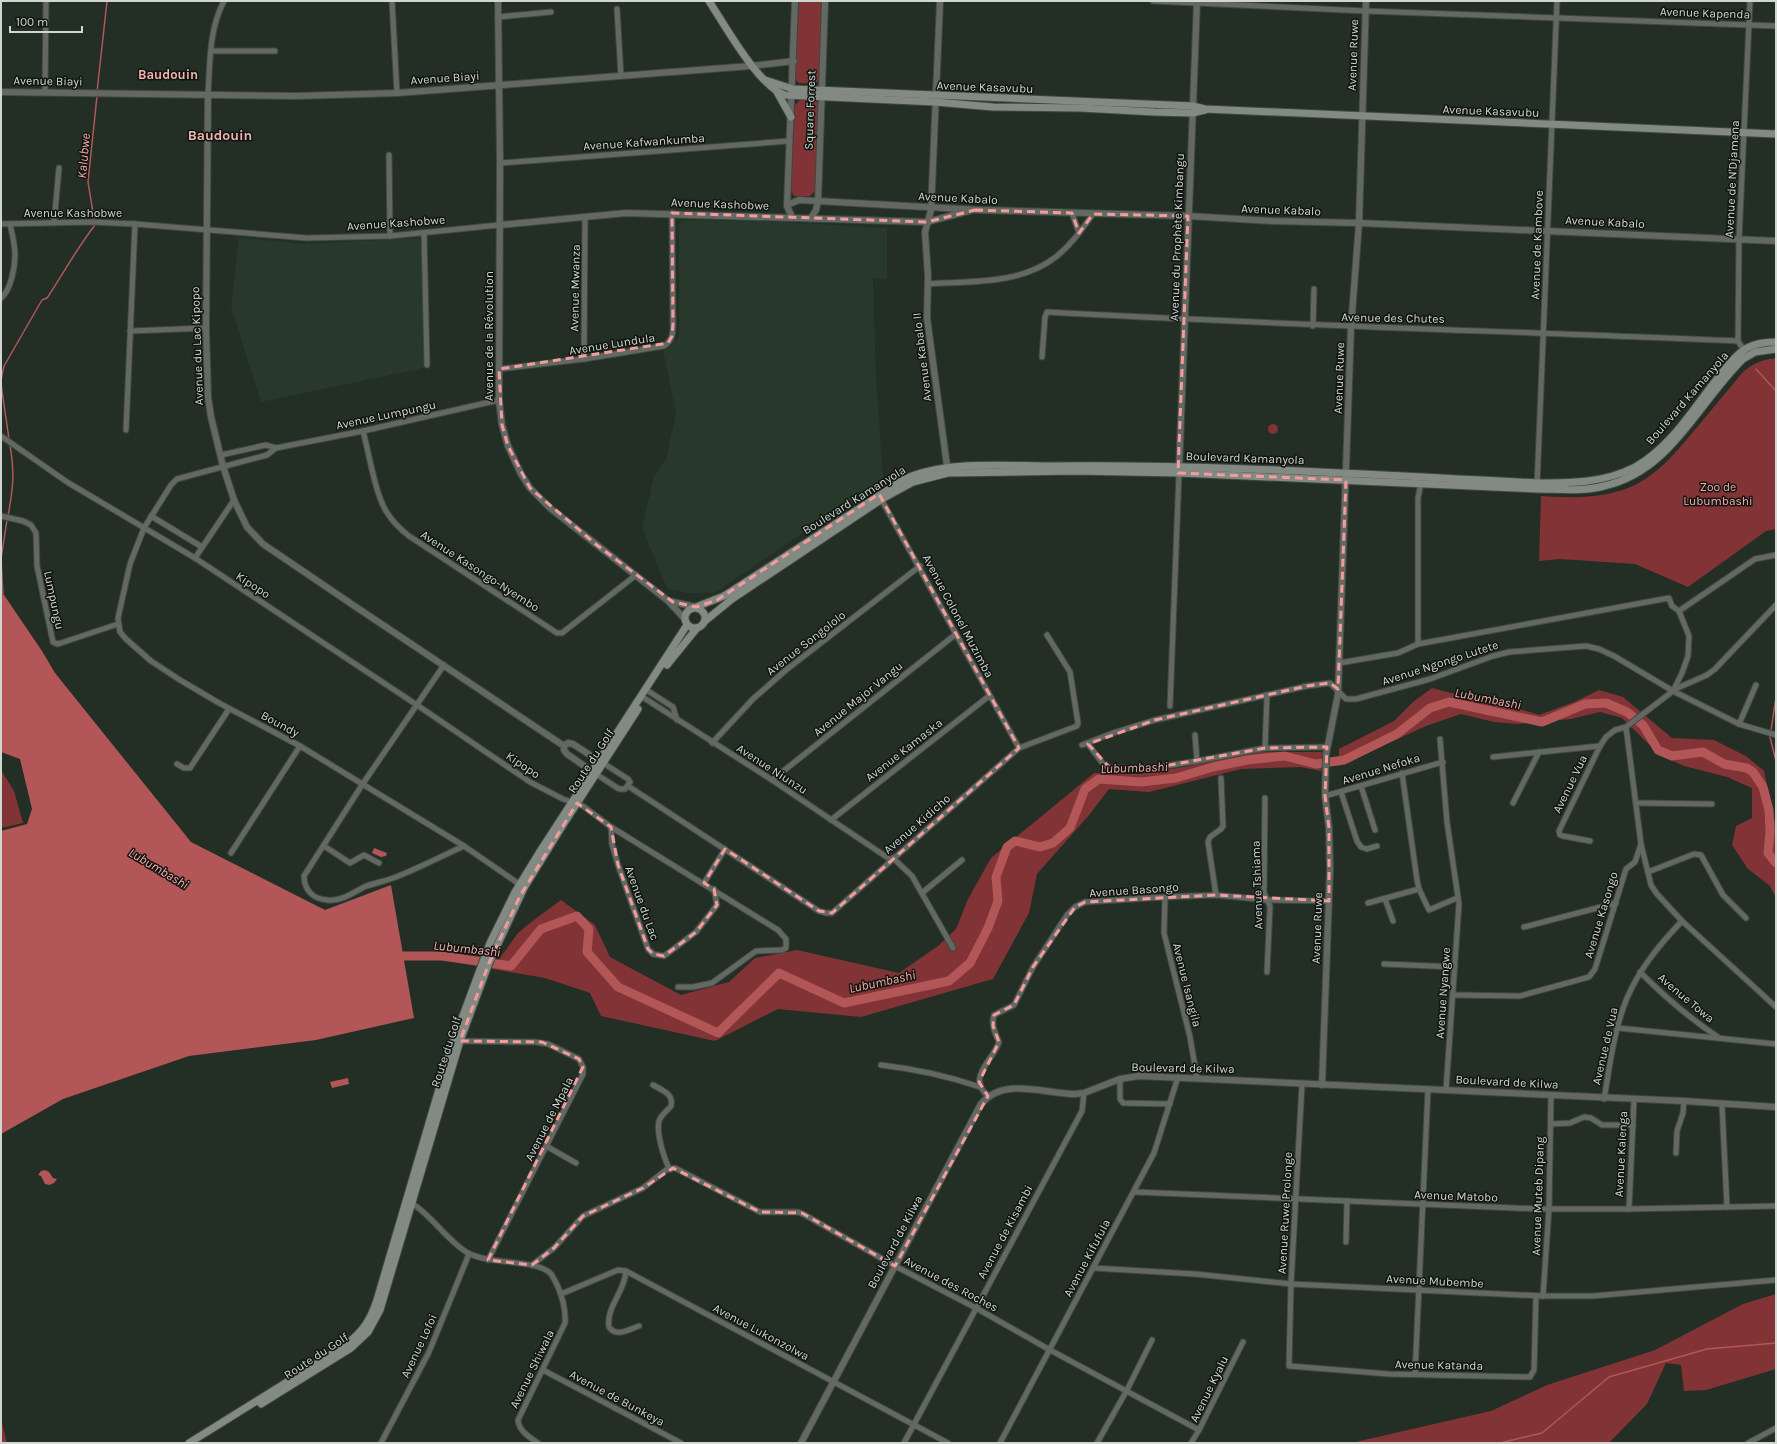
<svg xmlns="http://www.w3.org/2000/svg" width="1777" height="1444" font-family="Karla,sans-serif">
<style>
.built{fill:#28382b}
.green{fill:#813335}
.water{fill:#b25657}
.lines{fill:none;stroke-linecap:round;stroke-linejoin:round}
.stream{stroke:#b25657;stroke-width:1.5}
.river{stroke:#b25657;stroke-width:9}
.minor-casing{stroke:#3f4941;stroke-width:7}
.tertiary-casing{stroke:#3f4941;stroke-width:8}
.secondary-casing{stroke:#3f4941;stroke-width:9}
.minor{stroke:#636863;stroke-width:5}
.tertiary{stroke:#636863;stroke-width:6}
.secondary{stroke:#828a83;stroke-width:7}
.marked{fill:none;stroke:#f59b99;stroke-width:3;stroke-dasharray:8 5;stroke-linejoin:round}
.labels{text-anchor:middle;stroke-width:3;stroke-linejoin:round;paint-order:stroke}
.street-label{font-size:12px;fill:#d0d6d1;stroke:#101511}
.park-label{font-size:12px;fill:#f8aba9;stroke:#101511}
.neighbourhood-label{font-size:13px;font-weight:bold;fill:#f6b2b0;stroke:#101511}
.water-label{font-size:13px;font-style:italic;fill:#f9acaa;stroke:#101511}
.quarter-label{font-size:14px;font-weight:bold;fill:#f6b2b0;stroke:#101511}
</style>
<rect width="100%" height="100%" fill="#232e25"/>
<!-- built -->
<g class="built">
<path d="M684,220l100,2 103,6v51l-14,-1 3,99 7,101 -168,115h-27l-21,-5 -25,-60 12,-52 12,-17 10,-46 -13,-63 5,-1 11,-12v-113z"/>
<path d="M239,237l63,7 116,-6 3,3 3,127 -163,34 -30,-95z"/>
</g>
<!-- green -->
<g class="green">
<path d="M799,1h24l-3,78 -5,5 -16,-1 -4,-4z"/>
<path d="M800,100h16l3,5 -4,86 -5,5h-16l-3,-5 4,-86z"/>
<path d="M1776,358v171l-10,2 -78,56 -53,-23 -76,-5 -20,2 2,-65c32,2 66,3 96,-12 26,-14 43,-37 62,-59 14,-17 29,-35 43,-52 11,-10 19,-13 34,-15z"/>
<circle cx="1273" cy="429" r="5"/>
<path d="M1432,688l30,8 45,9 32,10 35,-13 25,-12 24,7 49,41 42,2 32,16 18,15 12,56v70l-7,-12 -21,-16 -16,-24 4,-19 16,-8v-30l-25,-11 -43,-11 -24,-11 -38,-37 -22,-6 -29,7 -54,5 -23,-2 -33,-8 -35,12 -87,40v-17l55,-28 19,-19z"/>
<path d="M1234,752h88l-1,19 -21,-4 -59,2 -92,23 -40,-3 -19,25 -53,60 -8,39 -36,66 -132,38 -83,-8 -63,32 -114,-25 -11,-23 -45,-15 -53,-9 26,-36 13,-11 30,-22 34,25 15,32 71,38 48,-13 26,-24 42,-8 102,23 39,-27 18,-17 12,-30 23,-41 103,-85 46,1 50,-8z"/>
<path d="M1,770l13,21 9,32 -22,5z"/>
<path d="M1776,1294v75l-70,21 -22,1 -3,-26 -15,-2 -19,41 -38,39h-258l140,-32 56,-26 108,-35 88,-46z"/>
<path d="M1,1419l6,24h-6z"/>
</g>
<!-- water -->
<g class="water">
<path d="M1,595h3l38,56 13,22 136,169 134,68 66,-25 23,133 -98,22 -127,16 -126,43 -62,35v-303l26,-7 5,-15 -12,-50 -19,-7z"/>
<path d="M374,848l13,5 -1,3 -5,1 -9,-4z"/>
<path d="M348,1078l1,6 -17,4 -2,-6z"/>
<path d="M45,1170l4,2 4,6 4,1 -3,4 -5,2 -4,-1 -4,-8 -3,-1 3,-4z"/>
</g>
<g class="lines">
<!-- stream -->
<g class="stream">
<path d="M97,92l10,-91"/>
<path d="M1756,369l20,22"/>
<path d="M1,380l3,-14 38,-66 5,-2c16,-24 30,-50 48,-73l-7,-43 9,-86"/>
<path d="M1,384l8,55"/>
<path d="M8,516c5,-27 7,-44 2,-71"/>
<path d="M3,595l-2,-36 6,-39"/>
<path d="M1776,697l-6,40 6,24"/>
<path d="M1500,1443l42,-10 67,-56 98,-28 69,-6"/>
</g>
<!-- river -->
<path class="river" d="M391,956h51l69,10 30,-37 36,-13 12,13 -2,23 31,35 100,46 61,-60 65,30 105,-22 21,-18 18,-35 10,-27 -2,-24 11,-30 8,-6 25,6 13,-4 17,-15 15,-39 14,-10 42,3 35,-4 37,-11 34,-7 38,-4 31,8 28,-4 53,-26 33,-26 19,-6 93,20 43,-18 21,-1 21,9 16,13 15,25 14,6 31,-4 21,12 23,4 6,4 10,15 6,23 1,22 -2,21 8,10"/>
<!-- minor casing -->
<g class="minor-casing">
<g id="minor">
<path d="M392,1l5,92"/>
<path d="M1153,1l213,10 410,15"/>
<path d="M617,9l4,67"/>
<path d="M498,17l53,-5"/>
<path d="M211,51h64"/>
<path d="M45,92l1,-91"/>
<path d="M208,94c2,-31 1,-65 16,-93"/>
<path d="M389,155l1,81"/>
<path d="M500,163l289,-22"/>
<path d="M1072,213l7,20"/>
<path d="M54,223l5,-55"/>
<path d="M1,224l90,-2 44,2 172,14 83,-2 109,-11"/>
<path d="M424,233l3,132"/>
<path d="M928,284c43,-3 93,1 129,-28 15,-12 25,-27 36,-42"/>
<path d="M1,298c10,-8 14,-31 14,-43 0,-11 -3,-21 -5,-31"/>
<path d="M1313,326l1,-37"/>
<path d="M130,331l76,-3"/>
<path d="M1745,352l-7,-11 1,-102 11,-238"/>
<path d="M1042,357l3,-40 2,-5c230,13 461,19 691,29"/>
<path d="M584,359l1,-142"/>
<path d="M499,369l85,-10 80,-13c9,-6 9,-13 9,-22l-1,-111"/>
<path d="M499,400l-136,31 -87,17 -9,7 -90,24 -6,6 -27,43 -14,36 -12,54 2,14 6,7 25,22 29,19 39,23 81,43 164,100 58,40"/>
<path d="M126,430l9,-206"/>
<path d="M363,431c6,22 12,62 23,80 6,10 14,18 23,25l148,97h5l74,-58"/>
<path d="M1,436l66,46 128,76 222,147 113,77 33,17 20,7 28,21 167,103 8,9v9l-4,2 -26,1 -44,32 -19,4h-15"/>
<path d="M221,455l45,-10 10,3"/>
<path d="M1537,486l20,-485"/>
<path d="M880,497l139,251"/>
<path d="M1,516l22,5 8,4 5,8 1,33 16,76 4,2 4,-1 57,-19"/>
<path d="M151,516l51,31"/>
<path d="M195,558l39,-58"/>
<path d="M1679,611l76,-52 21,-4"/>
<path d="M1418,644v-146l3,-15"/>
<path d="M1339,663l59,-10 20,-9 251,-46 3,8 7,5 10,25 -1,20 -6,17 -9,18 -47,36 -11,3 -9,7 -6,9 -41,85 1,4 3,1 27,5"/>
<path d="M444,665l-82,120 -58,91c0,14 9,23 23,24 13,2 26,-7 37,-13 10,-4 22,-6 32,-10 23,-9 46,-21 68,-31"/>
<path d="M645,689l28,18 4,13"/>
<path d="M1673,690l34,-15 8,-6 61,-64"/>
<path d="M641,696l131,84 119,80"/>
<path d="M1170,706l9,-233"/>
<path d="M1739,724l17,-39"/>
<path d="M1626,727l15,117 10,41 6,9 25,27 94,86"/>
<path d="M1195,735l2,26 68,-13 62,-1"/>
<path d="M1440,739l7,83 12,82 -13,186"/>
<path d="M712,743l41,-44 33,-29 134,-104"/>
<path d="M1088,744l16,21 6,3h43l44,-7"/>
<path d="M1082,745l31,-12 42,-13 152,-34 23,-3 16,16h10l74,-20 63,-23 16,-4 77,-6 13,3 15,7 59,35 66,33 37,11"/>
<path d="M1265,748l2,-53"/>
<path d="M1493,757l107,-11"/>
<path d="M177,764l7,4h6l39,-59"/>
<path d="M1402,773l15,107 2,9 10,21 28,-12"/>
<path d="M596,774l23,15h6l5,-7 -2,-3 -25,-16"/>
<path d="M772,780l184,-146"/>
<path d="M628,786l191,125 7,2h6l187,-165 58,-22 1,-3 -8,-51 -23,-37"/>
<path d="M1361,786l14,44"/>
<path d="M1341,792l16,49 4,6 6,2 10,-3"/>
<path d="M1325,796l118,-34"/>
<path d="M1265,798l-1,95 6,13 -3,66"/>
<path d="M1513,803l26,-51"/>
<path d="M1636,803l76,1"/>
<path d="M831,820l158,-124"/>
<path d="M611,827l1,17 6,21 30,84 5,5 11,2 32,-24 21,-27 -3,-16"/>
<path d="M324,846l26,17 14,-8 15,8"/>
<path d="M231,853l69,-107"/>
<path d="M893,858l19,18 41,72"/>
<path d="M1648,872l46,-18 7,1 22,40 23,23"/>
<path d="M704,883l21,-34"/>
<path d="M922,893l40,-33"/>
<path d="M1216,895l-8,-53 2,-5 11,-8 2,-3 -2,-48"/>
<path d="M1165,897l-1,36 26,104 7,41"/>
<path d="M1385,899l8,22"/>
<path d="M1368,903l51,-14"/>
<path d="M1524,927l92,-24"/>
<path d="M1384,964l71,3"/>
<path d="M1640,972c25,25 49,46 78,65"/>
<path d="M1453,995l67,1 69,-19 6,-8 31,-100 9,-7 6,-18"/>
<path d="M1618,1028l158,16"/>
<path d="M458,1041l77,1 13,2 31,15 4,8v7l-95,186"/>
<path d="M881,1065c34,4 67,11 99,22"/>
<path d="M1120,1079v20l3,4 47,1"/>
<path d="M1302,1084l-11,200 -2,82 100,8 141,3 4,-7 2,-74"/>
<path d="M653,1085c9,5 21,9 18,21 -4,5 -10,9 -12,15 -3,12 5,37 10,47"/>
<path d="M988,1096c-22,-19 5,-35 11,-54 -4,-9 -8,-17 -5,-27l20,-10 19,-38 34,-52 8,-8 10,-5 80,-5 51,-2 51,5 62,1"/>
<path d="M1604,1099c6,-34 10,-70 23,-101 13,-30 33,-54 55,-77"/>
<path d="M1722,1105l5,102"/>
<path d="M1551,1124l19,-1 14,-6 7,1 11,7h31"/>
<path d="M546,1146l30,17"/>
<path d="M1676,1153l1,-22 6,-18 1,-12"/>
<path d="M1135,1192l404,17h90l147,-3"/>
<path d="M411,1203c19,10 36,38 57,50 22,12 70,6 83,21 3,4 5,9 7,13 5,12 8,23 7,36l-47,97c1,11 11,17 20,23"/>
<path d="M1629,1209l5,-109"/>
<path d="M1346,1242l1,-41"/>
<path d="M532,1265l22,-17 29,-32 60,-28 23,-18 9,-2 85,44h38l7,3 90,51 81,42 74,42 149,80"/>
<path d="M1093,1268l102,6 96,10 252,12h50l183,-16"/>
<path d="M626,1271c-1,21 -20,35 -17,56 7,11 21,2 30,-1"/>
<path d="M561,1294l57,-24 8,1 322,172"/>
<path d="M1543,1296l6,-87 2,-113"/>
<path d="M543,1370l138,73"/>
<path d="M1415,1374l13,-285"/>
<path d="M381,1443l48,-91 40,-98"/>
<path d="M904,1443l178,-332 2,-18"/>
<path d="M1000,1443l154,-290 24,-76"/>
<path d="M1097,1443l30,-53 25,-50"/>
<path d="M1191,1443l8,-13 44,-88"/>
<path d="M1748,1443l28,-15"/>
</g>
</g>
<!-- tertiary casing -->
<g class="tertiary-casing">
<g id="tertiary">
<path d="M498,1l2,162 -1,237 3,25 6,21 13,28 9,14 20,20 117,92 17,18"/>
<path d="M940,1l-9,209 -6,22 3,44 -1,42 21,155"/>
<path d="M1,92l296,4 100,-3 354,-27 43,-5"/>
<path d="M208,94l-2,234 2,69 3,20 12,49 11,34 13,27 16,17 90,61 211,141"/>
<path d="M787,205l12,-5 181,10 208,6 85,5 86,2 417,18"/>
<path d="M792,217l-5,-11 8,-205"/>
<path d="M811,218l5,-8 2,-9 7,-200"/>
<path d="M499,225l127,-12 301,9 42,-11"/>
<path d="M1179,471l18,-470"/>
<path d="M669,601l26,6"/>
<path d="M564,746v4l3,4 29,20"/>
<path d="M564,746l4,-3 5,1 29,19"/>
<path d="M1322,1085l8,-216 -1,-41 -4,-32 1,-41 12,-61 13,-367 8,-104 7,-222"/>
<path d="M801,1443l180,-339c23,-28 63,-10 94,-10l9,-1 36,-14 19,-3 545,25 92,6"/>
</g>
</g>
<!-- secondary casing -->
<g class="secondary-casing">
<g id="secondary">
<path d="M709,1c15,23 50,86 76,94l150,7 58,5 87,1 74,4 39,1 12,-3"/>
<path d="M765,80l28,9 400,17 12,3 571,25"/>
<path d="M777,92l14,25"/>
<path d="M696,607l28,-11 179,-116c41,-20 102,-14 148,-14 162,-2 324,9 486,17 35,0 67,0 98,-16 35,-19 58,-58 82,-88 9,-11 18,-24 30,-31 9,-5 19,-6 29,-6"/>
<circle cx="695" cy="618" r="10"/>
<path d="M705,621l27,-22 150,-100 31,-17 35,-9 126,-2 105,2 358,16c22,0 45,3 67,-3 67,-15 93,-82 139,-127l12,-7 21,-3"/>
<path d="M667,665l30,-37"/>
<path d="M261,1404l90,-56 17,-16 12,-22 80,-269 29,-78 35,-75 39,-63 75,-116"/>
<path d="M189,1443l151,-94c20,-14 29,-25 37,-49l75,-255 38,-102 25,-51 24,-39 148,-228"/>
</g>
</g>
<!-- minor -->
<use href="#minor" class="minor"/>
<!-- tertiary -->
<use href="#tertiary" class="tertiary"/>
<!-- secondary -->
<use href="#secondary" class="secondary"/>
</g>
<!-- marked area -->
<path class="marked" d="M975,210l97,3 7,20 14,-19 95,2 -10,257 168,7 -8,209 -8,-6 -23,3 -152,34 -67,24 22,24h43l112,-20 62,-1 -2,49 4,32v73l-113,-6 -131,7 -10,5 -42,60 -19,38 -20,10 -1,11 6,16 -20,40 9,14 -93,170 -93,-53 -42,-1 -87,-44 -30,20 -60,28 -29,32 -22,17 -44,-5 95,-193 -4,-8 -37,-17 -82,-1 29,-78 31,-67 57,-93 34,24 7,38 30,84 5,5 11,2 32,-24 21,-27 -3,-16 -10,-6 21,-34 94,62 13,2 187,-165 -140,-254 -162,106 -21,7 -23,-5 -75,-56 -68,-58 -22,-42 -6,-21 -3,-56 169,-26 4,-7 1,-12 -1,-111 255,9z"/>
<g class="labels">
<!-- street labels -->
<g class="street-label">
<text transform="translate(1705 13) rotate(2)" y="4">Avenue Kapenda</text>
<text transform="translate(1353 55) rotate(-88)" y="4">Avenue Ruwe</text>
<text transform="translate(445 78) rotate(-4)" y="4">Avenue Biayi</text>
<text transform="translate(48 81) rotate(1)" y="4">Avenue Biayi</text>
<text transform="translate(985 87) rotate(2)" y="4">Avenue Kasavubu</text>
<text transform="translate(810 110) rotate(-88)" y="4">Square Forrest</text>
<text transform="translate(1491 111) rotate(2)" y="4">Avenue Kasavubu</text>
<text transform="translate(644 142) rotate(-4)" y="4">Avenue Kafwankumba</text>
<text transform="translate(1732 179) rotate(-87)" y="4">Avenue de N'Djamena</text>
<text transform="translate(958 198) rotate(3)" y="4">Avenue Kabalo</text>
<text transform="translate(720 204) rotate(2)" y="4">Avenue Kashobwe</text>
<text transform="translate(1281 210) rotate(2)" y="4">Avenue Kabalo</text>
<text x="73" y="217">Avenue Kashobwe</text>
<text transform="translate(1605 222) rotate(3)" y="4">Avenue Kabalo</text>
<text transform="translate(396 223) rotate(-4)" y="4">Avenue Kashobwe</text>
<text transform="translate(1177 237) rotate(-88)" y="4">Avenue du Prophète Kimbangu</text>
<text transform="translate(1537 245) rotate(-88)" y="4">Avenue de Kambove</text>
<text transform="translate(575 288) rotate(-89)" y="4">Avenue Mwanza</text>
<text transform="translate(1393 318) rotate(1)" y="4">Avenue des Chutes</text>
<text transform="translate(489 336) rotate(-90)" y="4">Avenue de la Révolution</text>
<text transform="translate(612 344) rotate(-9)" y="4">Avenue Lundula</text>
<text transform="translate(197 346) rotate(-92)" y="4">Avenue du Lac Kipopo</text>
<text transform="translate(922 357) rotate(-97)" y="4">Avenue Kabalo II</text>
<text transform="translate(1339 378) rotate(-88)" y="4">Avenue Ruwe</text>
<text transform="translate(1687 398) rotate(-49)" y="4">Boulevard Kamanyola</text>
<text transform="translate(386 415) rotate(-12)" y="4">Avenue Lumpungu</text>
<text transform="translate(1245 458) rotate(2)" y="4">Boulevard Kamanyola</text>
<text transform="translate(854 500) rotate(-32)" y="4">Boulevard Kamanyola</text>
<text transform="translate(480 571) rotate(33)" y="4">Avenue Kasongo-Nyembo</text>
<text transform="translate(253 585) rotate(33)" y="4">Kipopo</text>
<text transform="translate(54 600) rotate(78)" y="4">Lumpungu</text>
<text transform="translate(958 616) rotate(62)" y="4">Avenue Colonel Muzimba</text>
<text transform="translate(806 643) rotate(-38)" y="4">Avenue Songololo</text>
<text transform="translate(1440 663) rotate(-18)" y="4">Avenue Ngongo Lutete</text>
<text transform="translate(858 699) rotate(-39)" y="4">Avenue Major Vangu</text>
<text transform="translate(280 724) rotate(28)" y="4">Boundy</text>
<text transform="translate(904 750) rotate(-38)" y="4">Avenue Kamaska</text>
<text transform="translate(591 761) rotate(-57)" y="4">Route du Golf</text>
<text transform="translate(523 765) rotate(34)" y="4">Kipopo</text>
<text transform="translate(772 769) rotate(33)" y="4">Avenue Niunzu</text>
<text transform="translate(1381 769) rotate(-17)" y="4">Avenue Nefoka</text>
<text transform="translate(1570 784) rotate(-64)" y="4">Avenue Vua</text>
<text transform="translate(917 824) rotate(-41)" y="4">Avenue Kidicho</text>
<text transform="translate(1257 885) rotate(-92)" y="4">Avenue Tshiama</text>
<text transform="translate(1134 890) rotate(-4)" y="4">Avenue Basongo</text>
<text transform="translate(642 903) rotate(70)" y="4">Avenue du Lac</text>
<text transform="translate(1601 915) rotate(-73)" y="4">Avenue Kasongo</text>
<text transform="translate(1317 928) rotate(-88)" y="4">Avenue Ruwe</text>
<text transform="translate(1187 985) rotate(76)" y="4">Avenue Isangila</text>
<text transform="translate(1443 993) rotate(-86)" y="4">Avenue Nyangwe</text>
<text transform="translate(1686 998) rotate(40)" y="4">Avenue Towa</text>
<text transform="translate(1605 1046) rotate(-77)" y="4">Avenue de Vua</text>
<text transform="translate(446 1052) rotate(-72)" y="4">Route du Golf</text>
<text transform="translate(1183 1068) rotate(1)" y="4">Boulevard de Kilwa</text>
<text transform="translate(1507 1082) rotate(3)" y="4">Boulevard de Kilwa</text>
<text transform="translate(549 1119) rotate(-63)" y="4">Avenue de Mpala</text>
<text transform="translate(1621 1154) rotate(-87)" y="4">Avenue Kalenga</text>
<text transform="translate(1456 1196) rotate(2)" y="4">Avenue Matobo</text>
<text transform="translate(1538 1196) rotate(-88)" y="4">Avenue Muteb Dipang</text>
<text transform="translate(1285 1213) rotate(-87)" y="4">Avenue Ruwe Prolonge</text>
<text transform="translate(1005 1232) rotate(-62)" y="4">Avenue de Kisambi</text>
<text transform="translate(895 1242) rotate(-62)" y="4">Boulevard de Kilwa</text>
<text transform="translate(1087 1258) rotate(-62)" y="4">Avenue Kifufula</text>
<text transform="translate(1435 1281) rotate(3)" y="4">Avenue Mubembe</text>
<text transform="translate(951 1284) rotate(28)" y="4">Avenue des Roches</text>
<text transform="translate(761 1332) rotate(28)" y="4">Avenue Lukonzolwa</text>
<text transform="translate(419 1346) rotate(-65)" y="4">Avenue Lofoi</text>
<text transform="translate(316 1356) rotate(-33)" y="4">Route du Golf</text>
<text transform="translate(1439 1365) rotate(1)" y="4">Avenue Katanda</text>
<text transform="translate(532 1369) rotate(-64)" y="4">Avenue Shiwala</text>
<text transform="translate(1209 1389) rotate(-64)" y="4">Avenue Kyalu</text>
<text transform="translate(617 1398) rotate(28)" y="4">Avenue de Bunkeya</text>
</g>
<!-- park labels -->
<g class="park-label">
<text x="1718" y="491">Zoo de<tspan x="1718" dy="14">Lubumbashi</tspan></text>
</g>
<!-- neighbourhood labels -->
<g class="neighbourhood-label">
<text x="168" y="79">Baudouin</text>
</g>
<!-- water labels -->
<g class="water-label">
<text transform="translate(83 156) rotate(-85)" y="5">Kalubwe</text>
<text transform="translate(1488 698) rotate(11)" y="5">Lubumbashi</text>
<text transform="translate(1134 767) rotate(-2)" y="5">Lubumbashi</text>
<text transform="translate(159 868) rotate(31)" y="5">Lubumbashi</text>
<text transform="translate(467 948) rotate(6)" y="5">Lubumbashi</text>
<text transform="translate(882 981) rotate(-12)" y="5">Lubumbashi</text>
</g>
<!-- quarter labels -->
<g class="quarter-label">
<text x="220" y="140">Baudouin</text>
</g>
</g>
<!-- border -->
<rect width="1777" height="1444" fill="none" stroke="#d0d6d1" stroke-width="4"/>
<!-- scale -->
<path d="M10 26v6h72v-6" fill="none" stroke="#d0d6d1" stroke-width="2"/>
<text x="16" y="26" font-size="12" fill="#d0d6d1" stroke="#101511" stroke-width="3" paint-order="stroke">100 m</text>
</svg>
